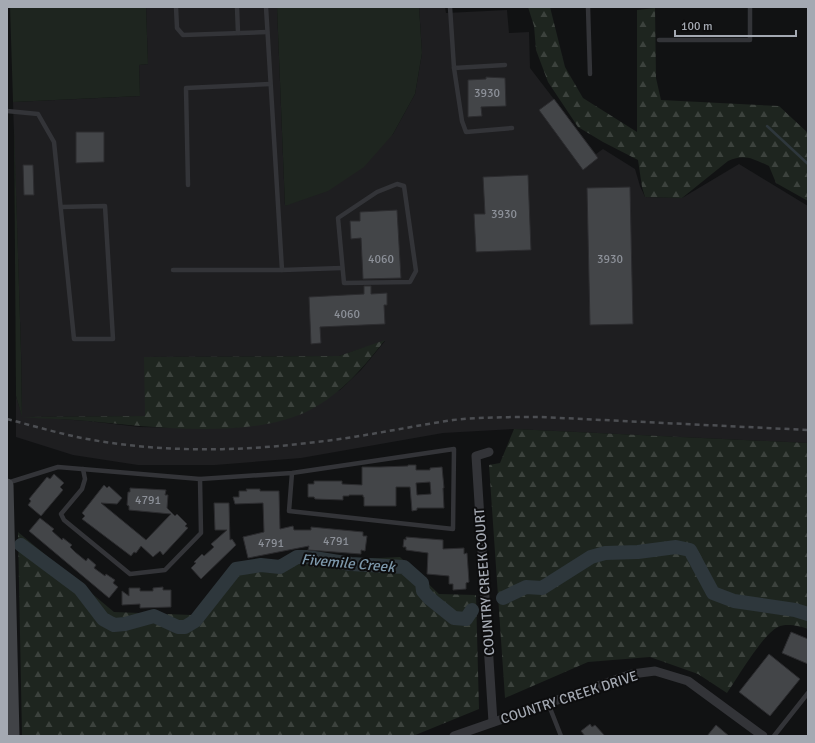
<svg xmlns="http://www.w3.org/2000/svg" width="815" height="743" font-family="Signika,sans-serif">
<style>
.built{fill:#1e1e20;fill-rule:evenodd}
.grass{fill:#1e251f}
.forest{fill:url(#forest-firs)}
.lines{fill:none;stroke-linecap:round;stroke-linejoin:round}
.stream{stroke:#2e373c;stroke-width:2.5}
.river{stroke:#2e373c;stroke-width:14}
.building{fill:#434548;stroke:#2c2c2f;fill-rule:evenodd}
.service{stroke:#333438;stroke-width:4.5}
.minor{stroke:#333438;stroke-width:9}
.secondary{stroke:#414347;stroke-width:13}
.rail{stroke:#4c4e52;stroke-width:2.5;stroke-dasharray:5 4;stroke-linecap:butt}
.labels{text-anchor:middle;stroke-width:4;stroke-linejoin:round;paint-order:stroke}
.number-label{font-size:12px;fill:#8c9098}
.street-label{font-size:14px;fill:#a4a9b2;stroke:#0d0d0e}
.water-label{font-size:15px;font-style:italic;fill:#7d98ab;stroke:#0d0d0e}
</style>
<defs>
<pattern id="forest-firs" width="22" height="20" patternUnits="userSpaceOnUse"><rect width="22" height="20" fill="#1e251f"/><path d="M5 1l3.5 6h-7zM16 11l3.5 6h-7z" fill="#3c423d"/></pattern>
</defs>
<rect width="100%" height="100%" fill="#111213"/>
<!-- built -->
<path class="built" d="M146,7h131l8,199 108,-72 22,-40 7,-41 -3,-46h26l1,6 61,-3 2,23 20,-1 1,36 66,86 7,-5 32,20 5,17 5,11 37,1 57,-34 69,42v237l-294,-14 -71,4 -142,25 -86,7h-77l-65,-10 -57,-18v-41l6,19 -1,-63 -8,-250 127,-6 -1,-31 9,-1zM385,341l-24,29 -21,20 -105,38h-44l-51,-1 -52,-6 -57,-4 114,-1v-59l194,-1z"/>
<!-- grass -->
<g class="grass">
<path d="M10,7h136l2,57 -9,1 1,31 -127,6z"/>
<path d="M277,7h142l3,46 -7,41 -22,40 -29,33 -36,24 -43,15z"/>
<path d="M14,123l7,229 1,65 -6,-21z"/>
</g>
<!-- forest -->
<g class="forest">
<path d="M528,7h22l15,60 18,31 54,34v-122l18,-2 1,70 5,22 118,6 29,27v68l-32,-18 -7,-17c-16,-7 -24,-13 -41,-5l-46,37 -37,-1 -3,-10 -4,-27 -35,-18 -25,-15 -30,-45 -12,-32 -2,-24z"/>
<path d="M385,340c-21,27 -44,54 -75,70 -58,30 -158,17 -222,11 -22,-2 -44,-2 -66,-4l123,-1 -1,-59 195,-1z"/>
<path d="M514,429l294,14v186c-8,-3 -22,-6 -30,-2 -16,8 -40,50 -51,66l-29,-19 -48,-17 -62,5 -83,36 -16,-233 11,-2z"/>
<path d="M18,532l96,80 78,3 42,-50 166,-8 39,37 37,1 3,114 -66,27h-391z"/>
</g>
<g class="lines">
<!-- stream -->
<path class="stream" d="M767,126l41,38"/>
<!-- river -->
<g class="river">
<path d="M21,545l59,44 23,30 11,6 11,-1 29,-8 24,11h7l10,-6 41,-52 25,-4 19,2 17,-10h11l43,7 53,3 18,16 1,8 6,7 25,20 12,1 6,-9"/>
<path d="M503,598l23,-11 16,1 49,-31 14,-4 33,-1 38,-5 14,3 23,43 21,8 61,9 13,4"/>
</g>
</g>
<!-- building -->
<g class="building">
<path d="M486,77l19,1 1,28 -25,1 1,9 -14,1v-37l18,-1z"/>
<path d="M554,99l44,59 -15,12 -44,-60z"/>
<path d="M76,132h28v30l-28,1z"/>
<path d="M23,165h10l1,30h-10z"/>
<path d="M528,175l3,75 -55,2 -2,-38h11l-2,-37z"/>
<path d="M630,187l3,137 -43,1 -3,-137z"/>
<path d="M397,210l4,68 -38,1 -2,-41 -10,1 -1,-18h10v-9z"/>
<path d="M364,286h7v8l16,-1v12h-3l1,19 -65,3 1,16 -10,1 -2,-47 55,-3z"/>
<path d="M408,465h8v5h14v-2l12,-1 2,21h-1l1,20h-27v2l-5,1 -2,-24h-14v19h-32v-9h-1v-2h-14v1h-6v4l-28,-1 -1,-2h-6v-13h6v-3h28v3l20,1v-18h18l28,-1zM430,482l1,12 -14,1 -1,-12z"/>
<path d="M54,474l10,9 -4,4 3,3 -22,26 -13,-11 3,-4 -2,-2 18,-22 3,2z"/>
<path d="M104,485l3,3 2,-2 13,12 -5,6 -16,-1 45,37 25,-26 -42,-4v-4l-2,-1 1,-13h2v-4l36,2 -1,5h3l-1,13 8,8 2,-2 10,10 -2,2 3,2 -25,27 -3,-4 -7,6 -12,-11 -5,7 -2,-1 -3,4 -49,-37 3,-3 -3,-3z"/>
<path d="M246,489h14v2h19l1,38 13,-3 1,4h17v-3l52,5v4h4l-2,15 -4,-1v4l-53,-4 1,-4 -61,12 -5,-21 21,-5 -1,-29 -28,1 -2,-7h6v-6h8z"/>
<path d="M214,503h15l1,37 2,-1 4,6 -35,34 -10,-11 5,-5 -2,-1 8,-8 2,2 10,-9 -3,-3 16,-14h-12z"/>
<path d="M40,518l14,11 -2,2 10,9 1,-2 9,7 -2,2 5,5 11,9 2,-3 8,7 -2,3 11,8 1,-2 9,6 -2,3 5,4 -9,11 -80,-67z"/>
<path d="M406,537l37,3v9l21,-1v6l3,-1 2,29 -3,1v6l-13,1v-6h-4v-8l-22,-2 1,-21 -22,-3v-3h-3l1,-8 2,1z"/>
<path d="M163,587v3h8v17l-31,1v-4l-18,1v-14l7,5v-8h11v3h13v-3z"/>
<path d="M791,632l17,7v25l-26,-11z"/>
<path d="M769,654l31,25 -30,37 -31,-24z"/>
<path d="M590,724l2,3 3,-2 10,11h-20l-4,-5z"/>
<path d="M716,725l13,11h-22z"/>
</g>
<g class="lines">
<!-- service -->
<g class="service">
<path d="M176,7l1,21 6,7 84,-3"/>
<path d="M237,7l1,26"/>
<path d="M266,7l16,263 60,-2"/>
<path d="M450,7l4,61 51,-3"/>
<path d="M588,7l2,67"/>
<path d="M659,40h91v-33"/>
<path d="M454,68l8,53 4,11 46,-4"/>
<path d="M7,111l31,3 16,28 20,197h39l-8,-133 -44,1"/>
<path d="M397,184l7,2 12,85 -6,11 -66,1 -6,-65 39,-26z"/>
<path d="M188,185l-2,-97 84,-4"/>
<path d="M173,270h109"/>
<path d="M83,469l2,10 -3,10 -21,25 3,6 66,54 35,-4 36,-37 -1,-54"/>
<path d="M7,483l51,-16 142,12 92,-6 162,-24 -1,80 -164,-18 3,-38"/>
<path d="M548,703l13,33"/>
<path d="M774,736l34,-43"/>
</g>
<!-- minor -->
<g class="minor">
<path d="M489,452l-13,4 17,266"/>
<path d="M454,736l178,-62 23,-3 33,10 75,55"/>
</g>
<!-- secondary -->
<path class="secondary" d="M7,485l6,251"/>
<!-- rail -->
<path class="rail" d="M7,419c23,6 47,13 70,18 78,16 160,15 239,5 46,-5 91,-15 137,-22 29,-3 59,-3 88,-3l267,13"/>
</g>
<g class="labels">
<!-- number labels -->
<g class="number-label">
<text x="487" y="97">3930</text>
<text x="504" y="218">3930</text>
<text x="381" y="263">4060</text>
<text x="610" y="263">3930</text>
<text x="347" y="318">4060</text>
<text x="148" y="504">4791</text>
<text x="336" y="545">4791</text>
<text x="271" y="547">4791</text>
</g>
<!-- street labels -->
<g class="street-label">
<text transform="translate(484 582) rotate(-94)" y="5">COUNTRY CREEK COURT</text>
<text transform="translate(569 697) rotate(-18)" y="5">COUNTRY CREEK DRIVE</text>
</g>
<!-- water labels -->
<g class="water-label">
<text transform="translate(348 563) rotate(5)" y="5">Fivemile Creek</text>
</g>
</g>
<!-- border -->
<rect width="815" height="743" fill="none" stroke="#a4a9b2" stroke-width="16"/>
<!-- scale -->
<path d="M675 30v6h121v-6" fill="none" stroke="#a4a9b2" stroke-width="2"/>
<text x="681" y="30" font-size="12" fill="#a4a9b2" stroke="#0d0d0e" stroke-width="3" paint-order="stroke">100 m</text>
</svg>
